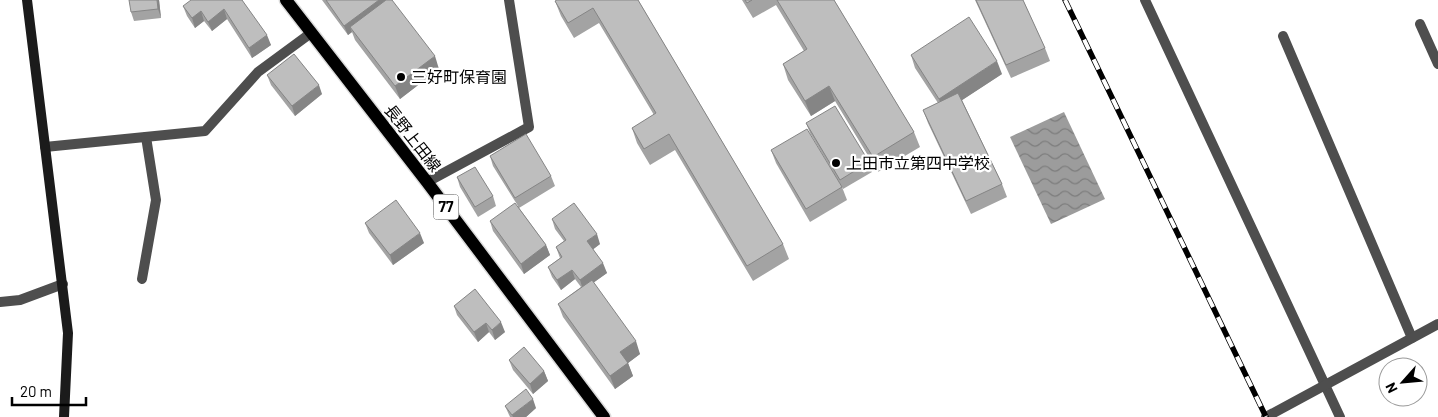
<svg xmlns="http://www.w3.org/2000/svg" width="1438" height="417" font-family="Barlow,'Noto Sans JP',sans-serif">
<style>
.water{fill:url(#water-waves)}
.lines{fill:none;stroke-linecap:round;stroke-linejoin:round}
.primary-casing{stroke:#dbdbdb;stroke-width:15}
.lane{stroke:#4e4e4e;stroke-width:10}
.street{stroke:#4e4e4e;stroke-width:10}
.secondary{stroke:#1b1b1b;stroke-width:10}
.primary{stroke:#000;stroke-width:12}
.rail-casing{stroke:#000;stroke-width:5.5}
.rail{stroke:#fff;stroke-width:4;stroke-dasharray:11;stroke-linecap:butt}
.wall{fill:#a3a3a3}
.shaded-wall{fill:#858585}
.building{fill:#bebebe;stroke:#858585}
.poi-dot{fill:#000;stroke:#fff;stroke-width:2}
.labels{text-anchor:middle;stroke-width:4.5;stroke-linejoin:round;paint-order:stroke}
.shield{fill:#fff;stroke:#4c4c4c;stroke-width:1}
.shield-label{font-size:15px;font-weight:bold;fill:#000}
.poi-label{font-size:16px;fill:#000;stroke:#fff;text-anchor:start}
.street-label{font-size:16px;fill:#000;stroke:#fff}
</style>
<defs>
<pattern id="water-waves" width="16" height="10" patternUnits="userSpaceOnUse" patternTransform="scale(1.25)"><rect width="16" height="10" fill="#9c9c9c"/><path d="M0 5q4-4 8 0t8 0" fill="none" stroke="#7d7d7d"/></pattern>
</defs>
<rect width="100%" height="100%" fill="#fff"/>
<!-- water -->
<path class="water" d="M1064,112l41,87 -54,25 -41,-87z"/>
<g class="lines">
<!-- primary casing -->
<g class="primary-casing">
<path id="primary" d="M286,0l141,182 177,235"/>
</g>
<!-- lane -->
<g class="lane">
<path d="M1420,24l18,40"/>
<path d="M1283,36l129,302"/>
</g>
<!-- street -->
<g class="street">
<path d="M1145,0l195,417"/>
<path d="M45,147l160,-16 53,-59 53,-39"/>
<path d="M427,182l102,-55 -20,-127"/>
<path d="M142,279l14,-79 -10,-63"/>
<path d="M0,302l20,-2 43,-16"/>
<path d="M1266,417l172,-93"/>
</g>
<!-- secondary -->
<path class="secondary" d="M27,0l41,333 -4,84"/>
<!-- primary -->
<use href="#primary" class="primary"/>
<!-- rail casing -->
<g class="rail-casing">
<path id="rail" d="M1065,0l201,417"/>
</g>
<!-- rail -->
<use href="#rail" class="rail"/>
</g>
<!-- wall -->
<g class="wall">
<path d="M159,0l2,18 -27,3 -3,-9z"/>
<path d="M242,0l29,45 -19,13 -25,-39 -15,12 -8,-10 -9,7 -8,-12 -4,-10z"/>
<path d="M322,0h63l54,69 -39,30 -45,-59 -3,-8 -4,3z"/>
<path d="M638,0l145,244 6,15 -36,22 -78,-131 -25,15 -13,-22 -5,-15 22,-13 -55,-92 -25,15 -13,-22 -6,-15z"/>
<path d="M742,0h92l80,132 6,15 -42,25 -43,-71 -24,15 -23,-36 -5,-16 21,-13 -28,-46 -23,13z"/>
<path d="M975,0h48l22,48 5,13 -39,17z"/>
<path d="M911,55l91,19 -40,26 40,84 5,13 -36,17 -43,-91 -5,-13 15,-7 -23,-35z"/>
<path d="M267,75l55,19 -27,22 -24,-31z"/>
<path d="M806,123l63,39 3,10 -29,17 -33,-56z"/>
<path d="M771,150l71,37 5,13 -37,22 -34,-59z"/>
<path d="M490,156l61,20 4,10 -36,22 27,37 4,10 -26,19 -31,-43 -3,-10 28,-15 -25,-40z"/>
<path d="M457,177l36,19 3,10 -18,11 -18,-30z"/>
<path d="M552,219l48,25 -7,5 14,24 -14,10 47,71 -12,9 5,13 -18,13 -52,-72 -5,-13 23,-17 -6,-8 -14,11 -9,-13 -4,-10 12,-9 -4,-11 8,-6 -9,-12z"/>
<path d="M365,223l59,20 -31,22 -24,-32z"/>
<path d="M454,306l51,26 -10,8 -6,-8 -11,10 -21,-27z"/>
<path d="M509,360l35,11 4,10 -15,13 -20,-24z"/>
<path d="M505,406l31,2 -10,9h-16z"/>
</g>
<!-- shaded-wall -->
<g class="shaded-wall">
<path d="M157,0h2l2,18 -3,-9z"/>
<path d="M379,0h6l2,6 -37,21 2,5 -4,3 -4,-9z"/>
<path d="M224,9l3,10 -15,12 -4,-9z"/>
<path d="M201,11l3,10 -9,7 -3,-10z"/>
<path d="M267,35l4,10 -19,13 -3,-10z"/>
<path d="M435,56l4,13 -39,30 -5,-13z"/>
<path d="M997,61l5,13 -58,38 -5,-13z"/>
<path d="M319,85l3,9 -27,22 -3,-10z"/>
<path d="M829,86l6,15 -24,15 -6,-15z"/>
<path d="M420,233l4,10 -31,22 -3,-10z"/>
<path d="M597,234l3,10 -9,7 -4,-10z"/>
<path d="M546,245l4,10 -26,19 -3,-10z"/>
<path d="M603,263l4,10 -24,17 -3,-10z"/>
<path d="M572,270l3,9 -14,11 -4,-10z"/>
<path d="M501,322l4,10 -10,8 -3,-10z"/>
<path d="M486,323l3,9 -11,10 -4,-10z"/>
<path d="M636,341l4,13 -12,9 5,13 -18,13 -5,-13 10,-24z"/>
<path d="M544,371l4,10 -15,13 -3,-10z"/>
<path d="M533,399l3,9 -10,9h-13l-1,-2z"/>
</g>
<!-- building -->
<g class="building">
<path d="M129,0h28l1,9 -27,3z"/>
<path d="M191,0h51l25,35 -18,13 -25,-39 -16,13 -7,-11 -9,7 -9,-12z"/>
<path d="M326,0h53l-35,26z"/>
<path d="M386,0h6l43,56 -40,30 -45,-59z"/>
<path d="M557,0h81l145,244 -36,22 -78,-132 -25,15 -12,-21 24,-15 -63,-105 -25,15 -13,-22z"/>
<path d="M745,0h7l-5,3z"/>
<path d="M777,0h57l80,132 -41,25 -44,-71 -24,15 -22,-37 24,-15z"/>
<path d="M976,0h47l22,48 -39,17z"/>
<path d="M969,17l28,44 -58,38 -28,-44z"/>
<path d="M294,54l25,31 -27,21 -25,-31z"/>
<path d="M958,93l44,91 -36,17 -43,-91z"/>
<path d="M835,106l34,56 -29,18 -34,-57z"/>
<path d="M807,129l35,58 -36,22 -35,-59z"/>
<path d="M526,134l25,42 -36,22 -25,-42z"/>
<path d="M475,167l18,29 -18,11 -18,-30z"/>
<path d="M396,200l24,33 -30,22 -25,-32z"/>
<path d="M515,203l31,42 -25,19 -31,-43z"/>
<path d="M574,203l23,31 -10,7 16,22 -23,17 -8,-10 -15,10 -9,-13 14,-10 -6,-10 10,-7 -14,-21z"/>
<path d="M592,280l44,61 -16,11 8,11 -18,13 -52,-72z"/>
<path d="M475,289l26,33 -9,8 -6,-7 -12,9 -20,-26z"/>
<path d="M524,347l20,24 -14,13 -21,-24z"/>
<path d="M526,389l7,10 -21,16 -7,-9z"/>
</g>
<!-- markers -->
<g class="poi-dot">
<circle cx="401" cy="77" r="5"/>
<circle cx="836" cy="163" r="5"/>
</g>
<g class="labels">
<!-- shield labels -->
<rect class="shield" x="433.5" y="194.5" width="25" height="25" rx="4"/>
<g class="shield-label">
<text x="446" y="212">77</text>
</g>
<!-- poi labels -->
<g class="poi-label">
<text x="411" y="83">三好町保育園</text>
<text x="846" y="169">上田市立第四中学校</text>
</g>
<!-- street labels -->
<g class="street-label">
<text transform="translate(413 138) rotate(52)" y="6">長野上田線</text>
</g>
</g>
<!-- north arrow -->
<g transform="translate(1403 382) rotate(243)"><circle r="24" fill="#ffffff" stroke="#999999"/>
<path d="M0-4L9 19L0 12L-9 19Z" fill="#000000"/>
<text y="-8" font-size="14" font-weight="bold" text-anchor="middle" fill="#000000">N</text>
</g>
<!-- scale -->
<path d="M12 397v8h74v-8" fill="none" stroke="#000000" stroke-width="2.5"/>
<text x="20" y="397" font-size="15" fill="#000000" stroke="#ffffff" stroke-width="4" paint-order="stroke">20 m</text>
</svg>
